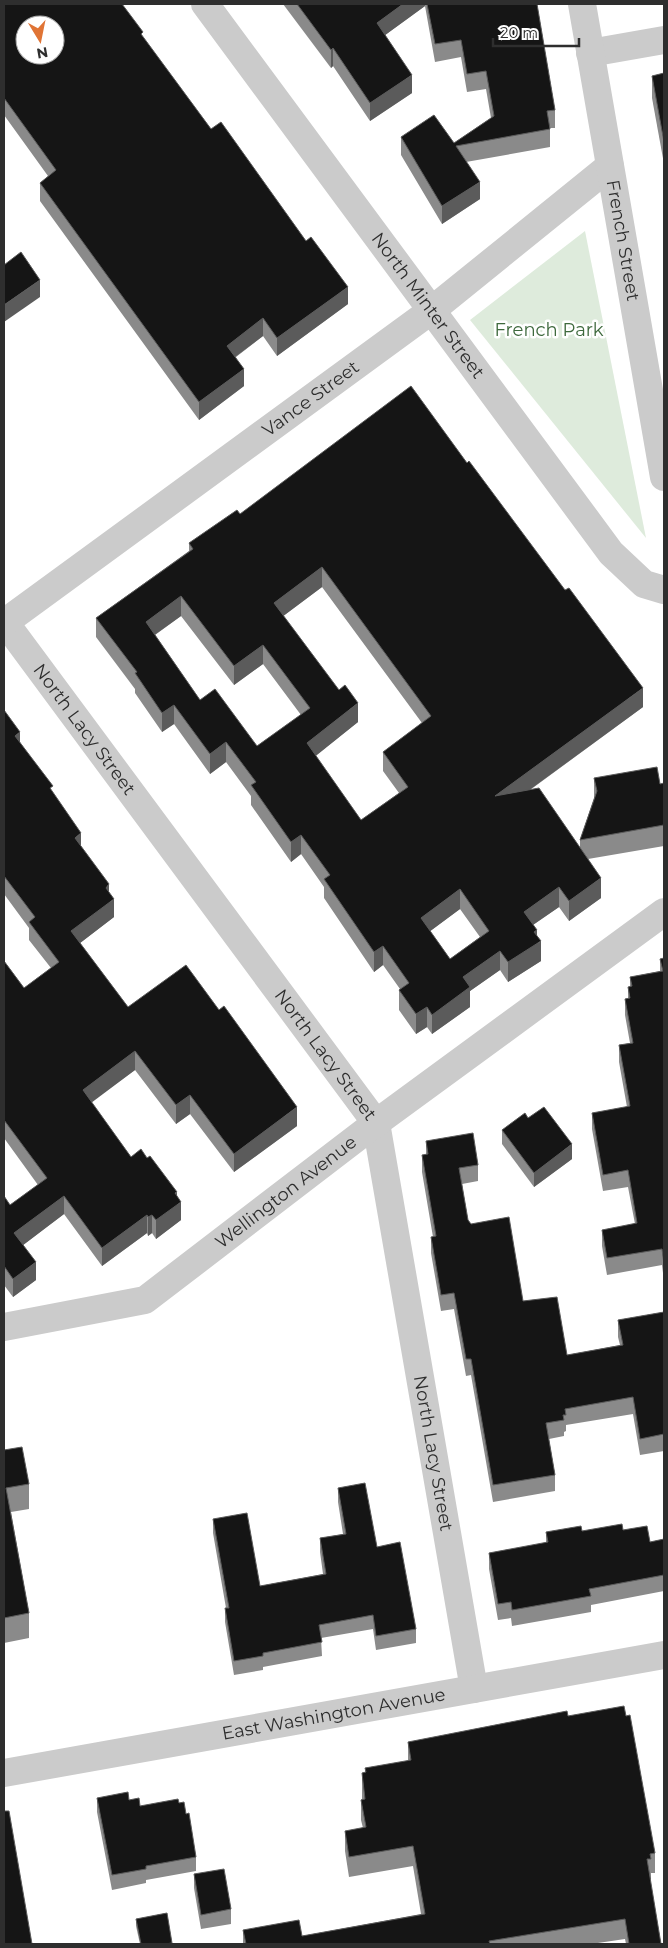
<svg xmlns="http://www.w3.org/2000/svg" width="668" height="1948" font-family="Montserrat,sans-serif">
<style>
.green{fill:#deebdc}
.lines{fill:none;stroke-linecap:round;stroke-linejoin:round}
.minor{stroke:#cbcbcb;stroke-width:28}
.tertiary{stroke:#cbcbcb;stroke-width:28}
.wall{fill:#8a8a8a;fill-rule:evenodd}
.shaded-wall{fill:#5b5b5b}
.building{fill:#151515;stroke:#5b5b5b;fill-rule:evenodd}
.labels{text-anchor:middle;stroke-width:5;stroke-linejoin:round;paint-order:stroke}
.street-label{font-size:18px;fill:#2e2e2e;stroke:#fff}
.park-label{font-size:18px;fill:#3e693d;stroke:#fff}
</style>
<rect width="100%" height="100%" fill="#fff"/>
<!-- green -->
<path class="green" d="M585,231l61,307 -176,-218z"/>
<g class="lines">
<!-- minor -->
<g class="minor">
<path id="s1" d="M205,4l406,549 33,31 20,6"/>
<path d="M590,53l74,-13"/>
<path id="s2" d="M4,621l372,502 98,566"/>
<path id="s3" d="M4,623l428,-313 178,-144"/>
<path id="s4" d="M4,1327l141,-27 231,-177 288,-211"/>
</g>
<!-- tertiary -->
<g class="tertiary">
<path id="s5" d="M582,4l82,473"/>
<path id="s6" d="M4,1773l660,-118"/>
</g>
</g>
<!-- wall -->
<g class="wall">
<path d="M4,4l139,34 68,91 137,175 -71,52 -14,-20 -27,21 8,29 -45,34 -159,-219v-18l8,-7 -44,-61z"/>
<path d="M283,4h254l18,106v18h-5v19l-84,15 14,37 -38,25 -41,-69v-18l53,6 37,-25 -5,-29 -19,3 -6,-35 -26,5 -10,-56 -40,29 27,58 -42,28 -37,-55 -2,2z"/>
<path d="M664,73v91l-12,-66v-22z"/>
<path d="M240,514l403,193 -113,83 50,58v-8l14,-42v-20l66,6 4,2v60l-76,13 13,39 -32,23 -10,-14 -26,18 4,10 4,26 -33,21 -8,-12 -30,21v16l-38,27 -5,-7 -11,7 -17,-24v-20l1,-1 -17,-24 -9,7 -50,-74v-11l-23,-33 -10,8 -40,-57v-9l-25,-34 -16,12 -36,-50 -12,8 -27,-39v-4l-39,-52v-19l93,-67v-8zM322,587l100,136 -39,29v19l16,22 -38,27 -46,-64 43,-34 -75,-106zM181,616l53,69 29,-21 38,51 -44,31 -57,-46 -45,-65zM460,909l20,28 -30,22 -20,-28z"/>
<path d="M4,710l16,32 33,51 28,53 28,47 5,24 -34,26 48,64 169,119 -63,46 -44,-58 -14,10 -41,-54 -44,32 40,55 46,39 4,24 -25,19 -4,-6 -4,3 -1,-3 -45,33 -38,-52 -41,31 13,35 -23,17 -9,-12v-89l6,9 28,-20 -34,-47v-177l20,27 27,-20 -22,-28v-12l-25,-34z"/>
<path d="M664,958v323l-2,-16 -55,10 -5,-29v-16l33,-6 -7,-37 -25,4 -11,-62v-16l35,-6 -8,-45v-17l11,-2 -5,-28v-16l3,-1v-11h2v-10l30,-6v-12z"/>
<path d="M528,1118l44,41 -38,28 -32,-43v-14z"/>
<path d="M426,1141l52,24v16l-16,3 6,36 55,81 44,54 53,-10 -2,-8v-17l46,-8v139l-24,4 -7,-41 -67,11v6l-2,1v4l-15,3 6,36v16l-62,11 -22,-127 -5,1 -12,-67 -13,2 -10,-58v-16h2l-11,-65v-17h4z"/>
<path d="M4,1450l25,34v25l-18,3 18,101v25l-25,5z"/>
<path d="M338,1488l39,59 39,82v14l-40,7 -3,-21 -52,9 1,18 -59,11v3l-29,5 -9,-53v-14h1l-13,-75v-14l47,67 63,-12 -3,-22v-14l23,-4 -5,-32z"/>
<path d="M623,1530l27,12 14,-3v52l-73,14v7l-79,14 -1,-8 -13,2 -9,-51v-16l57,-10v-11z"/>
<path d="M568,1716l87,137v20h-4v6h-1l11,65h-35l-1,-5 -34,5h-348v-14l59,6 119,-22 -8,-48 -64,11 -4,-26v-20l18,-3 -2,-8v-20l1,-1v-26l3,-1v-4l43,-7v-19z"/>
<path d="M97,1798l32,2 11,6 39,-3 7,11 10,43v14l-50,9v3l-34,7 -15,-78z"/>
<path d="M194,1874l37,35v15l-30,5 -7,-41z"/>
<path d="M167,1913l5,31h-32l-4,-18v-7z"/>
</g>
<!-- shaded-wall -->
<g class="shaded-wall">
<path d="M403,4h22v2l-48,35v-18z"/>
<path d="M333,48v18l-2,2v-18z"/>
<path d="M412,75v18l-42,28v-18z"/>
<path d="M480,182v17l-38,25v-18z"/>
<path d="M40,280v17l-36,25v-17z"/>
<path d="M348,287v17l-71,52v-18z"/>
<path d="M263,318v18l-36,27v-17z"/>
<path d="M244,369v17l-45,34v-18z"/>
<path d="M322,567v20l-48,36v-20z"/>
<path d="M181,596v20l-35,25v-19z"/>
<path d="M263,645v19l-29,21v-19z"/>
<path d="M643,688v19l-148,108v-19z"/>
<path d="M358,703v19l-51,41v-20z"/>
<path d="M174,705v19l-12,8v-19z"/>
<path d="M20,732v19l-5,-15z"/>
<path d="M226,742v20l-16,12v-20z"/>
<path d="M81,833v18l-6,-13z"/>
<path d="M301,835v19l-10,8v-20z"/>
<path d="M601,878v20l-32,23v-20z"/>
<path d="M109,884v19l5,-4v18l-43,33v-19l35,-43z"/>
<path d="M559,887v20l-35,24v-19z"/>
<path d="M460,889v20l-39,29v-20z"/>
<path d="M537,930v14l4,-3v20l-33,21v-20l26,-30z"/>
<path d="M383,946v19l-9,7v-20z"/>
<path d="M500,951v19l-30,21v16l-38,27v-19l31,-38z"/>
<path d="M427,1007v20l-11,7v-20z"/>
<path d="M135,1051v19l-52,39v-19z"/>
<path d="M190,1095v19l-14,10v-19z"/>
<path d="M297,1107v19l-63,46v-18z"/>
<path d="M572,1144v15l-38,28v-14z"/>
<path d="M177,1192v13l4,-3v18l-25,19v-19z"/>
<path d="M64,1196v18l-50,38v-19z"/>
<path d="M147,1215v18l-45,33v-18z"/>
<path d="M152,1215v18l-4,3v-19z"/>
<path d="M36,1262v18l-23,17v-18z"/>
</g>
<!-- building -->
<g class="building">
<path d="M4,4h118l21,28 -2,2 70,95 10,-7 85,119 5,-4 37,50 -71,51 -14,-20 -36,28 17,23 -45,33 -159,-219 16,-13 -52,-72zM25,25h30v30h-30z"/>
<path d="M297,4h106l-26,19 35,52 -42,28 -37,-55 -2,2z"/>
<path d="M427,4h110l18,106 -8,1 3,18 -94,17 24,36 -38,24 -41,-69 33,-22 20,28 40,-27 -8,-45 -19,3 -6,-34 -26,4z"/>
<path d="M664,73v69l-12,-66z"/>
<path d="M21,252l19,28 -36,25v-40z"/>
<path d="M411,386l56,77 2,-2 96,129 4,-2 74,100 -148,108 44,-8 62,90 -32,23 -10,-14 -35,25 13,18 -3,2 7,9 -33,21 -8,-11 -37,26 7,10 -38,28 -5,-8 -11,7 -17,-24 10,-7 -26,-37 -9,6 -50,-73 6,-4 -29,-40 -10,7 -40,-57 5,-3 -30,-40 -16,12 -36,-49 -12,8 -27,-40 2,-1 -41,-54 97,-69 -4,-6 48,-33 3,4zM322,567l109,149 -48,36 25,35 -47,33 -54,-77 51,-40 -13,-18 -6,5 -65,-87zM181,596l53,70 29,-21 47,63 -53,38 -42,-57 -15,11 -54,-78zM460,889l29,42 -39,28 -29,-41z"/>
<path d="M4,710l16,22 -5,4 38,50 -3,2 31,45 -6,5 34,46 -3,4 8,11 -43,32 57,76 58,-42 33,45 5,-4 73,101 -63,47 -44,-59 -14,10 -41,-54 -52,39 48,67 10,-8 6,9 3,-2 27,36 -2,1 6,9 -25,18 -4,-5 -4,2 -1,-2 -45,33 -38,-52 -50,37 22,29 -23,17 -9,-13v-70l6,9 37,-27 -43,-58v-159l20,27 35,-26 -30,-40 6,-5 -31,-41z"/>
<path d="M657,767l3,17 4,-1v42l-84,15 17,-49 -3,-13z"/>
<path d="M664,958v307l-2,-16 -55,9 -5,-28 35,-7 -9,-53 -25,5 -11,-62 38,-7 -11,-61 14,-2 -8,-44 5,-1 -2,-11 4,-1 -2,-9 33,-6 -3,-12z"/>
<path d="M544,1107l28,37 -38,29 -32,-43 23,-17 3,5z"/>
<path d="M473,1133l5,32 -19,3 9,52 3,4 38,-7 14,84 34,-4 10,58 56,-10 -5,-25 46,-8v122l-24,5 -7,-42 -68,12 1,6h-3l1,5 -18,3 9,52 -62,10 -22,-126h-5l-12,-66 -13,2 -10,-58 5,-1 -14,-81 6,-1 -2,-13z"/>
<path d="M22,1447l7,37 -23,4 23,125 -25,5v-168z"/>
<path d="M365,1483l12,64 23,-5 16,87 -40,7 -3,-21 -54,10 3,17 -59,11v3l-29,5 -9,-53h4l-16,-89 34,-6 13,73 66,-12 -6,-36 26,-4 -8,-46z"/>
<path d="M622,1524l1,6 24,-4 3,16 14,-3v36l-75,14 2,7 -79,14 -1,-8 -13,2 -9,-51 59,-11 -2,-10 35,-6 1,5z"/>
<path d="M624,1706l2,10 4,-1 25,138 -5,1 1,5h-4l14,85h-32l-4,-25 -136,22 1,3h-244l-3,-14 56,-10 3,16 123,-22 -12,-68 -64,11 -4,-26 21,-4 -5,-27 4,-1 -3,-26 4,-1 -1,-4 46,-8 -3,-18 159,-31 1,5z"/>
<path d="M128,1792l1,8 10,-2 1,8 38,-7 1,4 5,-1 2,12 3,-1 7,44 -50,9v3l-34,6 -15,-77z"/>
<path d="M4,1811h5l23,133h-28z"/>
<path d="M224,1869l7,40 -30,6 -7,-41z"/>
<path d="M167,1913l5,30 -7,1h-24l-5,-25z"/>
</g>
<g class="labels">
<!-- street labels -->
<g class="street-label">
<text dy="6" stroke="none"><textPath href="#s5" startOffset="240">French Street</textPath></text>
<text dy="6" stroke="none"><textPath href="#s1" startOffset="375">North Minter Street</textPath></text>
<text dy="6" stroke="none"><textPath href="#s3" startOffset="380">Vance Street</textPath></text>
<text dy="6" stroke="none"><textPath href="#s2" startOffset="135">North Lacy Street</textPath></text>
<text dy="6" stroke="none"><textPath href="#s2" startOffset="540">North Lacy Street</textPath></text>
<text dy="6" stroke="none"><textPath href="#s4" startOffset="321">Wellington Avenue</textPath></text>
<text dy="6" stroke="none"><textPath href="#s2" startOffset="960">North Lacy Street</textPath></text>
<text dy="6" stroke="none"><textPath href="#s6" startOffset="335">East Washington Avenue</textPath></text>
</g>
<!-- park labels -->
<g class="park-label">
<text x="549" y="336">French Park</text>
</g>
</g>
<!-- border -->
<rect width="668" height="1948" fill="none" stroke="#2e2e2e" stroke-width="10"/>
<!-- north arrow -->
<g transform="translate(40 40) rotate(170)"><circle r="24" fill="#ffffff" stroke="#ababab"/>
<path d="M0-4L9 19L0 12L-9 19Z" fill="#e07435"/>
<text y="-8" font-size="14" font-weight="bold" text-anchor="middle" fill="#2e2e2e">N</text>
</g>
<!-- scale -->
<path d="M493 38v8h86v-8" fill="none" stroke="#2e2e2e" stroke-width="2.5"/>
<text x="500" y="38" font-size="15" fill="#2e2e2e" stroke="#ffffff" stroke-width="4" paint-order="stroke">20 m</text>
</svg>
